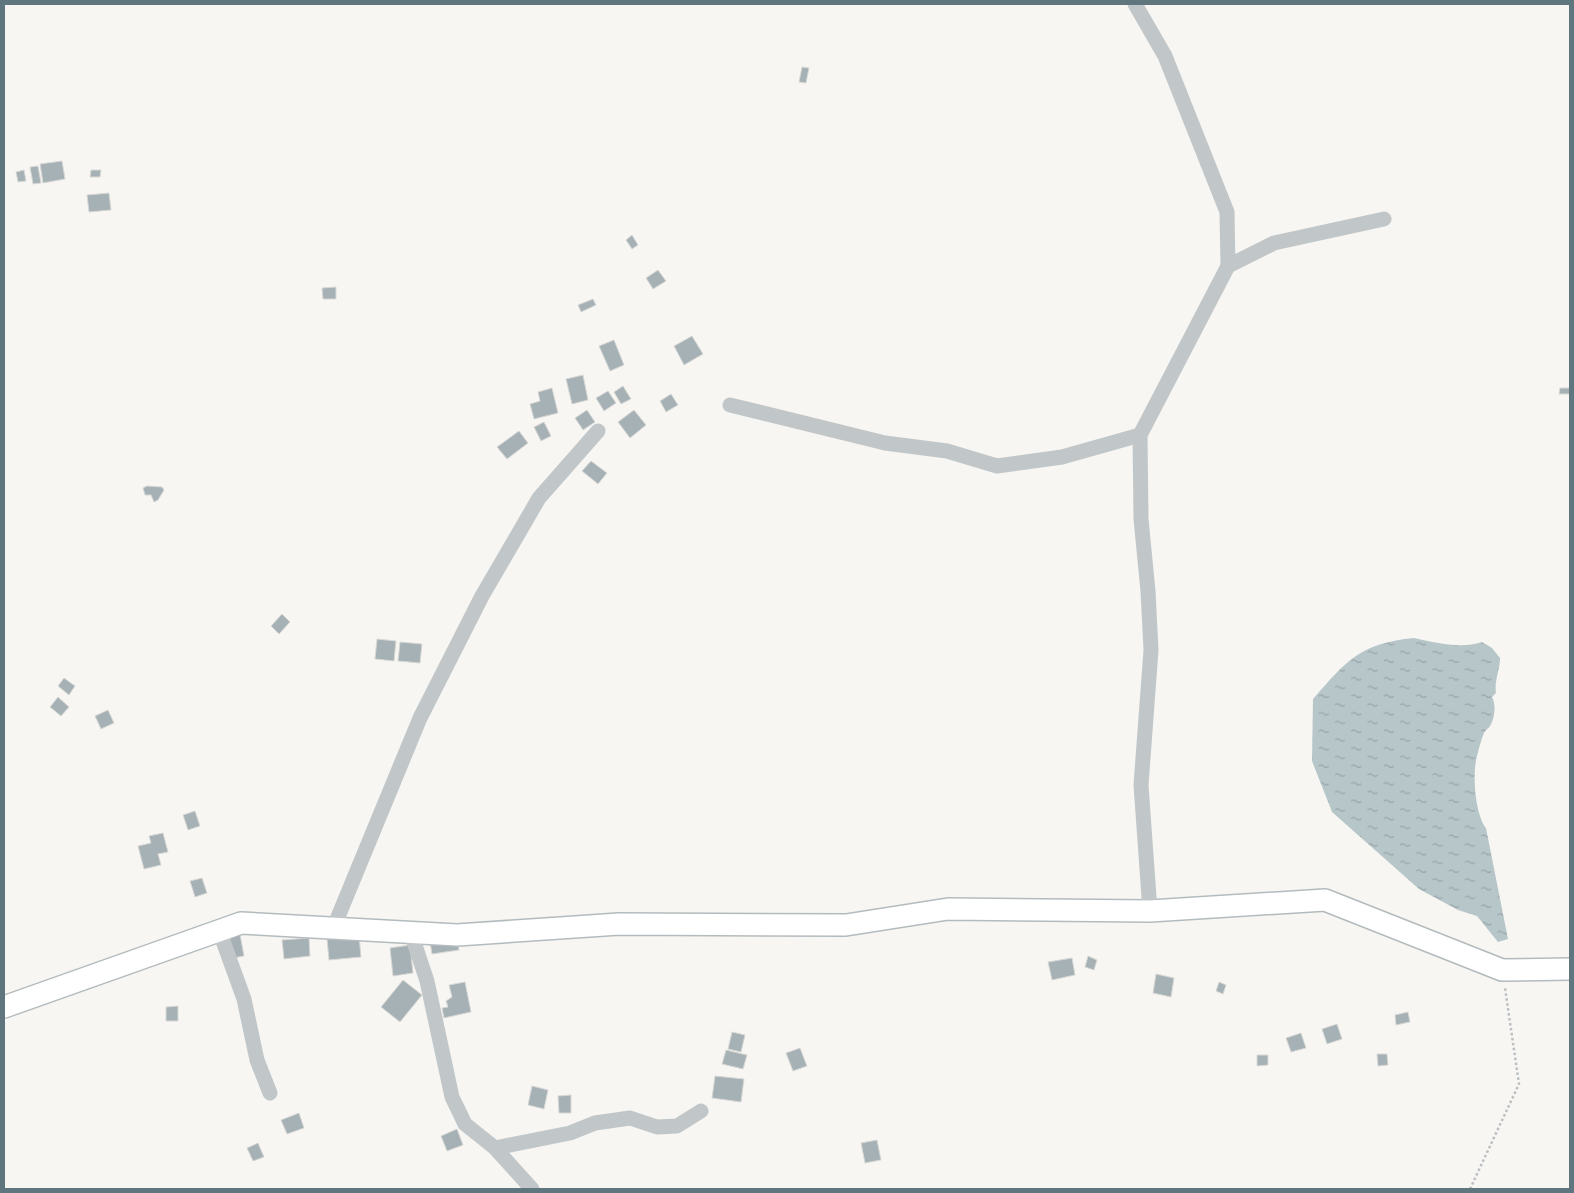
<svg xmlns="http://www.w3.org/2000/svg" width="1574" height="1193" font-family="Signika,sans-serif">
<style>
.water{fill:url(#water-ripples)}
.building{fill:#a6b1b5;stroke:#d8d8d6}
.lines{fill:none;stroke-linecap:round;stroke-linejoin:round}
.secondary-casing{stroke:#b4bbbe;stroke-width:24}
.path{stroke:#bbbfc1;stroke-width:2.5;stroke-dasharray:2.5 2.5;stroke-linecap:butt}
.street{stroke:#c1c7c9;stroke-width:15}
.secondary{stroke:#fff;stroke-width:21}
</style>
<defs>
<pattern id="water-ripples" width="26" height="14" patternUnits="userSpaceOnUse" patternTransform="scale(1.25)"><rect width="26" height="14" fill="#b7c6c9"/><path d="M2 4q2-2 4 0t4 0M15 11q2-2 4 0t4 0" fill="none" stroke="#98a5a8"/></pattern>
</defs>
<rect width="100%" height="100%" fill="#f7f6f3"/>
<!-- water -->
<path class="water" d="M1414,638c22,5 47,11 68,4l10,6 8,10c0,12 -6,23 -4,35l-4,4c4,7 3,20 -1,27 -1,4 -5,5 -7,9 -3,7 -5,15 -7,23 -5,17 -2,58 9,72l22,111 -10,3 -21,-26 -19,-6 -39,-21 -87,-77 -20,-51 1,-62c34,-39 48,-56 101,-61z"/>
<!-- building -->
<g class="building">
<path d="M802,67l7,1 -3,15 -7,-1z"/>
<path d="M62,161l3,18 -22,4 -3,-19z"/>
<path d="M38,166l3,17 -8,1 -3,-17z"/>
<path d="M24,170l2,11 -8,1 -2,-10z"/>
<path d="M91,170h10l-1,7h-10z"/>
<path d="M109,193l2,17 -22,2 -2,-17z"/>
<path d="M632,235l6,10 -6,4 -6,-9z"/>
<path d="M658,270l8,11 -13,8 -7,-11z"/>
<path d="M336,287v12h-13l-1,-11z"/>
<path d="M593,299l3,6 -15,7 -3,-7z"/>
<path d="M692,336l11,18 -19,11 -10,-19z"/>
<path d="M614,340l10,25 -14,6 -11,-25z"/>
<path d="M583,375l5,25 -16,4 -6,-25z"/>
<path d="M623,386l8,13 -10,5 -7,-12z"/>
<path d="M552,388l6,25 -24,6 -4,-15 10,-3 -2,-9z"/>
<path d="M1560,388h10v6h-11z"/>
<path d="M608,391l8,12 -12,8 -8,-13z"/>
<path d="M671,394l7,11 -12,7 -6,-11z"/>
<path d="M587,410l8,12 -12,8 -8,-12z"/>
<path d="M634,410l12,15 -16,13 -12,-16z"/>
<path d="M544,422l7,14 -10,5 -7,-14z"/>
<path d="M519,431l9,12 -21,16 -10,-12z"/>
<path d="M591,461l16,12 -9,11 -16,-13z"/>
<path d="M147,486l15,1 2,3 -6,10 -4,2 -3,-7h-6l-2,-7z"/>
<path d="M282,614l8,8 -11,12 -8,-8z"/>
<path d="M377,639l19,2 -2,20 -19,-2z"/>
<path d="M400,642l22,2 -2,19 -22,-2z"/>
<path d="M64,678l11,8 -6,9 -11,-9z"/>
<path d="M58,697l11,10 -8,9 -11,-9z"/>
<path d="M108,710l6,13 -13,6 -6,-13z"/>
<path d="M195,811l5,15 -12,4 -5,-15z"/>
<path d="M163,833l5,19 -10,2 3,11 -17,4 -6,-23 13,-3 -2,-7z"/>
<path d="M202,878l5,15 -12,4 -5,-16z"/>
<path d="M240,934l4,22 -11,2 -4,-22z"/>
<path d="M359,935l2,22 -32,3 -2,-21z"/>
<path d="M309,938l1,18 -26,3 -2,-19z"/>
<path d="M457,938l2,12 -27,4 -2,-12z"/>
<path d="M410,945l3,28 -20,3 -3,-28z"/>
<path d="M1088,956l9,4 -3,10 -9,-3z"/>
<path d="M1072,958l3,17 -23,5 -4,-18z"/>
<path d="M1156,974l18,4 -3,19 -18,-4z"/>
<path d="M403,980l19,15 -22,27 -19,-15z"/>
<path d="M465,982l6,30 -27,6 -2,-10 6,-1 -2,-6 6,-4 -3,-12z"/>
<path d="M1219,982l7,3 -3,9 -7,-3z"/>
<path d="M178,1006v15h-12v-14z"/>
<path d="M1408,1012l2,10 -14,3 -1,-10z"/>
<path d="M1337,1024l5,15 -15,5 -5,-15z"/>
<path d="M732,1032l13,3 -4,17 -13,-3z"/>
<path d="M1301,1033l5,15 -15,4 -5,-14z"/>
<path d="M800,1048l7,18 -14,5 -7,-18z"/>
<path d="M726,1050l21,5 -4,14 -21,-5z"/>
<path d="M1377,1054h10l1,11 -10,1z"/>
<path d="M1257,1055h11v10l-11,1z"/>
<path d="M715,1076l29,3 -3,23 -29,-4z"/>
<path d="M532,1086l16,4 -4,19 -16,-4z"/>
<path d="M571,1095v18h-12l-1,-17z"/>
<path d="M299,1113l5,15 -17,6 -6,-14z"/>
<path d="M457,1129l6,16 -16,6 -6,-15z"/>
<path d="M877,1140l4,20 -16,3 -4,-20z"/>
<path d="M258,1143l6,14 -11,4 -6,-13z"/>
</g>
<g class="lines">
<!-- secondary casing -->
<g class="secondary-casing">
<path id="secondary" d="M4,1007l237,-84 216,12 162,-11 227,1 102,-16 202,2 175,-11 177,70 68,-1"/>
</g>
<!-- path -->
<path class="path" d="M1470,1189l49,-105 -14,-96"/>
<!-- street -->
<g class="street">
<path d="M1135,4l30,52 62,156 1,54"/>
<path d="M730,405l155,38 62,8 50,15 65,-9 78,-22"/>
<path d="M1150,911l-9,-126 10,-135 -3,-59 -7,-72 -1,-84 88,-169 46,-23 110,-24"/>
<path d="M333,929l87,-211 62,-122 57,-98 59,-67"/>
<path d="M219,930l25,69 13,61 13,33"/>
<path d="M411,933l16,48 25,116 13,27 30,24 37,41"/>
<path d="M495,1148l75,-15 25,-10 35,-5 27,9 20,-1 24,-15"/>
</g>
<!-- secondary -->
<use href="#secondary" class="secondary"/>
</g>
<!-- border -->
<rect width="1574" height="1193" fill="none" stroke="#60767f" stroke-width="10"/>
</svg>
